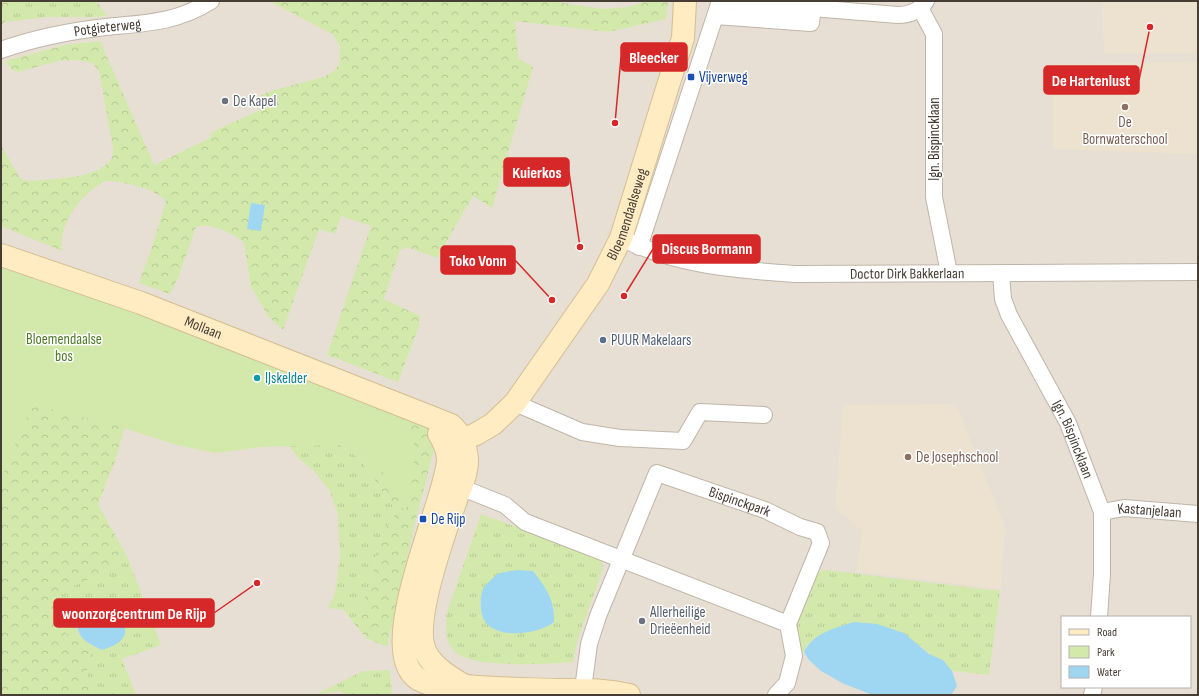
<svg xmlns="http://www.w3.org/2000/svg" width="1199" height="696" font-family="'Sofia Sans Condensed',sans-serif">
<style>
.residential{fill:#e7dfd3;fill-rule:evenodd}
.education{fill:#ede2cf}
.grass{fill:url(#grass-tufts);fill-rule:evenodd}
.forest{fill:url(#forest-crowns)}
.park{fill:#d3e9ac}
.water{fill:#9fd7f2}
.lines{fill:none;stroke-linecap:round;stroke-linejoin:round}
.street-casing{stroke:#bfb5a8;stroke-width:18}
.secondary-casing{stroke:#d5be93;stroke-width:24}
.street{stroke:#fff;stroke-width:16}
.secondary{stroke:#ffecc3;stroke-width:22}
.transit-dot{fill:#1a4fb4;stroke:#fff;stroke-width:1.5}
.worship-dot{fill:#6b7280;stroke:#fff;stroke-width:1.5}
.education-dot{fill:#8d6e63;stroke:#fff;stroke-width:1.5}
.service-dot{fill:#5c6f8a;stroke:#fff;stroke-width:1.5}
.culture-dot{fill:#0f9aa8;stroke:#fff;stroke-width:1.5}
.labels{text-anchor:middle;stroke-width:3;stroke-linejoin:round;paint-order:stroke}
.street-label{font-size:15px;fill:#463e35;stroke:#fff}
.transit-label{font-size:15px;fill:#164399;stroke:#fff;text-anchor:start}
.worship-label{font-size:15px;fill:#5b616d;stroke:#fff;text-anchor:start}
.education-label{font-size:15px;fill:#785e54;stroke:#fff}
.park-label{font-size:15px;fill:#4c7926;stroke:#fff}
.service-label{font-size:15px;fill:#4e5e75;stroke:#fff;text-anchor:start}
.culture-label{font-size:15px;fill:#0d838f;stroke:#fff;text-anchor:start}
.leader{fill:none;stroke:#d62828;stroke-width:1.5}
.callout-dot{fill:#d62828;stroke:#fff;stroke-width:1.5}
.callout{fill:#d62828;stroke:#d62828;stroke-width:1.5}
.callout-label{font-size:16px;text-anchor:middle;font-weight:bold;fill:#fff}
</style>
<defs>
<pattern id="grass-tufts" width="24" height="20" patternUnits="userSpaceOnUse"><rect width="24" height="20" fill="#d3e9ac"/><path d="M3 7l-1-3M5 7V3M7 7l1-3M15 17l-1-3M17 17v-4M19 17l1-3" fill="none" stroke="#b6c995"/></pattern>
<pattern id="forest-crowns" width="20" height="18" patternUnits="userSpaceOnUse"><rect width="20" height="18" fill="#d3e9ac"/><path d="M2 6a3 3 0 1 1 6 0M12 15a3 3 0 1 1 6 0" fill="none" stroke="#b6c995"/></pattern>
</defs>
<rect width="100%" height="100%" fill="#f3eee5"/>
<!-- residential -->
<path class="residential" d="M1,1h1197v694h-1197zM1062,617h128v70h-128z"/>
<!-- education -->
<g class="education">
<path d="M1102,1h96v52l-94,1z"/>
<path d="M1198,62v92l-145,-5v-85z"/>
<path d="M956,404l49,122 -4,63 -144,-17 5,-41 -27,-22 8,-104z"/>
</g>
<!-- grass -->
<g class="grass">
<path d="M8,1h88l11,14 -7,2h-53l-42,5 3,-11z"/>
<path d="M284,438l56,7 19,13 33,47 3,15 -14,10c-5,36 -11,60 -28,92l-9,-12 -16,-2 7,-15 5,-37 -2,-42 -9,-24 -15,-19 -17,-14z"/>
<path d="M481,514l120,44 2,11 -25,69 -5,24c-24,2 -104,7 -119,-11 -9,-9 -8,-24 -8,-35zM497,575l49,14 8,20v14l-73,-15 2,-19z"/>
<path d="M127,556l34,89 -39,14 14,36h-44c-8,-20 -6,-30 2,-49l8,4 11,-38 -16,-5h-11l-10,21 7,11 -15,-3c-13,-19 -14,-24 -7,-45l51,-22z"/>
<path d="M826,570l174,21 -11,84 -37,-4c-11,-13 -21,-15 -33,-26l-111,-2 -4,9 -8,1 -4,-16 8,-37 17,-28z"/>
<path d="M390,670l2,25h-49l-1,-4 -25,3 46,-23z"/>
</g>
<!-- forest -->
<g class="forest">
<path d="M1,1h7v10l-3,11 -4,3z"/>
<path d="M269,1h281l53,8 25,-2 20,-6 20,1 -2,17 -58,13 -93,-11 3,37 15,9 -41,141 -19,-12 -36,62 -30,-11 -7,3 -16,49 36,17 -1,10 -21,56 -71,-27 44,-129 -30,-10 -6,18 -16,-5 -36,101 -15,-14 -17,-29 -7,-44c-11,-10 -34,-21 -48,-16l-18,51 -8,16 -31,-11 14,-39 13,-43c-11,-13 -45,-20 -61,-20 -25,15 -46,40 -43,70l-61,-25v-81l19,33 4,2 6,1c20,-2 73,-2 82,-24 1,-2 1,-7 1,-9l-14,-77 -7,-8 -15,-3 -19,1 -40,11 -7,-3 -6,-8 60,-16 35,-4 54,124 56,-27 2,-6 48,-22 -5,-12 19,-8 50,-13 10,-6 5,-7 1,-18 -8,-12z"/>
<path d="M1,256l421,165 14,15 -1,10 -20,77 -28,124 -21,-9 -13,-16c17,-32 23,-56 28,-92l14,-10 -3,-15 -33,-47 -19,-13 -212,-29 -13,45 -17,43 29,52 -15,13 -50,22c-8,21 -7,26 6,45l15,3 11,7c-8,19 -10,29 -2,49h-91z"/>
</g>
<!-- park -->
<path class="park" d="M1,260l368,143 45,35v35l-9,40 -18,-38 -47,-30 -79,2 -46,6 -38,-8 -60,-19 -85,-22 -31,75z"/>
<!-- water -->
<g class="water">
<path d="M251,203l14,2 -4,26 -14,-2z"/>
<path d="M517,570l16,1c13,17 22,29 21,51 -15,12 -53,17 -67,2 -7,-7 -8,-26 -4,-35 2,-4 10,-11 13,-14 5,-3 15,-4 21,-5z"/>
<path d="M87,607c33,-1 59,31 15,43 -18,-9 -26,-12 -25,-34z"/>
<path d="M854,622l23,2 27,9 25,21 14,6 9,11 5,15 -6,9h-78l-29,-11 -23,-13 -12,-11 -5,-8c9,-19 31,-24 50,-30z"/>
</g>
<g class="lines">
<!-- street casing -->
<g class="street-casing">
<g id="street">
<path d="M724,1l174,14c11,0 22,-4 28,-14"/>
<path d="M920,8l14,26v163l15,76"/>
<path d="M715,16l96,7 2,-16"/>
<path id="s1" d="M1,50c34,-12 69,-19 105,-23 39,-4 70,-4 105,-26"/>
<path id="s2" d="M621,238c54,27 114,32 174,36l403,-2"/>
<path d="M639,247l81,-246"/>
<path id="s3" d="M1001,273l2,26 6,16 59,108 34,89v62l-3,43"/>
<path d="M515,403l67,29 38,6 63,3 17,-29 64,3"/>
<path d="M460,487l45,18 20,17 263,102"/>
<path id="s4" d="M1102,512l22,-4 74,6"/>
<path id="s5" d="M583,689l6,-45 9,-28 59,-143 108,37 35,17 17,5 4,11 -33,81 6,32 -7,27 -11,12"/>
<path d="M1092,695l2,-8"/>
</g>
</g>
<!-- secondary casing -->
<g class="secondary-casing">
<g id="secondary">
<path id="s6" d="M1,255l140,48 310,122c10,9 15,21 16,34 1,15 -8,31 -12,44 -11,31 -44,122 -29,150 8,15 25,25 39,33"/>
<path d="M439,434c5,8 9,16 9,26 -1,40 -81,201 -24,222 15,6 28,2 42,4 31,3 61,3 91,4 26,0 47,-1 72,5"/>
<path id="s7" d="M446,447l30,-13 17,-10 22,-21 83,-119 23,-46 45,-146 17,-54 2,-37"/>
</g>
</g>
<!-- street -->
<use href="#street" class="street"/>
<!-- secondary -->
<use href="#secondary" class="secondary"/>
</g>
<!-- markers -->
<g class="transit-dot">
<rect x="687" y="73" width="8" height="8" rx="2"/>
<rect x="419" y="515" width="8" height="8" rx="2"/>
</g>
<g class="worship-dot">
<circle cx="225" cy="101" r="4"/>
<circle cx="642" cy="621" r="4"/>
</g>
<g class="education-dot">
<circle cx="1125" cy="107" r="4"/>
<circle cx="908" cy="457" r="4"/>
</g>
<circle class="service-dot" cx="603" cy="340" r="4"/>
<circle class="culture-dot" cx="257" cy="378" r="4"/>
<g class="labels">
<!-- street labels -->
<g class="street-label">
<text dy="5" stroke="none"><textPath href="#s1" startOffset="109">Potgieterweg</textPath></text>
<text transform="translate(934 139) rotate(-90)" y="5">Ign. Bispincklaan</text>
<text dy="5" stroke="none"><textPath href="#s7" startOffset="304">Bloemendaalseweg</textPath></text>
<text dy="5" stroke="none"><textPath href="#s2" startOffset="291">Doctor Dirk Bakkerlaan</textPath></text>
<text dy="5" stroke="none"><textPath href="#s6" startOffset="215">Mollaan</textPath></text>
<text dy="5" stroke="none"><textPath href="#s3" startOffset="183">Ign. Bispincklaan</textPath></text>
<text dy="5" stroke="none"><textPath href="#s5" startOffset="317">Bispinckpark</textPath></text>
<text dy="5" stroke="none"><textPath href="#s4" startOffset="48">Kastanjelaan</textPath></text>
</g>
<!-- transit labels -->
<g class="transit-label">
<text x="699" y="82">Vijverweg</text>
<text x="431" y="524">De Rijp</text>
</g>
<!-- worship labels -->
<g class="worship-label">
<text x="233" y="106">De Kapel</text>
<text x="650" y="617">Allerheilige<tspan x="650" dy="17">Drieëenheid</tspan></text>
</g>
<!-- education labels -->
<g class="education-label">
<text x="1125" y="127">De<tspan x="1125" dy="17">Bornwaterschool</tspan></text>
<text x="916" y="462" text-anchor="start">De Josephschool</text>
</g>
<!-- park labels -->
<g class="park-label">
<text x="64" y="344">Bloemendaalse<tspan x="64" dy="17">bos</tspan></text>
</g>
<!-- service labels -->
<g class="service-label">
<text x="611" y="345">PUUR Makelaars</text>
</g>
<!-- culture labels -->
<g class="culture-label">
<text x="265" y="383">IJskelder</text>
</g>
</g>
<!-- callouts -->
<path class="leader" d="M615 123L621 57M1150 27L1139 80M580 247L569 172M624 296L653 249M552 300L515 260M257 583L214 613"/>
<g class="callout-dot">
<circle cx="615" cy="123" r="4"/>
<circle cx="1150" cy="27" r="4"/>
<circle cx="580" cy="247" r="4"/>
<circle cx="624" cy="296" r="4"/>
<circle cx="552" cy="300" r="4"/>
<circle cx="257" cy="583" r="4"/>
</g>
<g class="callout">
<rect x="621" y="43" width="66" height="28" rx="4"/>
<rect x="1044" y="66" width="95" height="28" rx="4"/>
<rect x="504" y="158" width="65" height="28" rx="4"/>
<rect x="653" y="235" width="107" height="28" rx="4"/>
<rect x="441" y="246" width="74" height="28" rx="4"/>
<rect x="54" y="599" width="160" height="28" rx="4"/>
</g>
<g class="callout-label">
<text x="654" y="63">Bleecker</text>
<text x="1091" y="86">De Hartenlust</text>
<text x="537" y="178">Kuierkos</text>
<text x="707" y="254">Discus Bormann</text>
<text x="478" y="266">Toko Vonn</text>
<text x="134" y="619">woonzorgcentrum De Rijp</text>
</g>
<!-- border -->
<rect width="1199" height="696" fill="none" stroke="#463e35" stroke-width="4"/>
<!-- legend -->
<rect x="1061" y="616" width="130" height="72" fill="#ffffff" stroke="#b5b2ae"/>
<rect x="1069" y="629" width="20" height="6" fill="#ffecc3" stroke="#b5b2ae"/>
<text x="1097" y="636" font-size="12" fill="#463e35">Road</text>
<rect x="1069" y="646" width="20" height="12" fill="#d3e9ac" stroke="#b5b2ae"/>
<text x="1097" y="656" font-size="12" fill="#463e35">Park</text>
<rect x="1069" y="666" width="20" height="12" fill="#9fd7f2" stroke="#b5b2ae"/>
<text x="1097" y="676" font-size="12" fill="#463e35">Water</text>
</svg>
